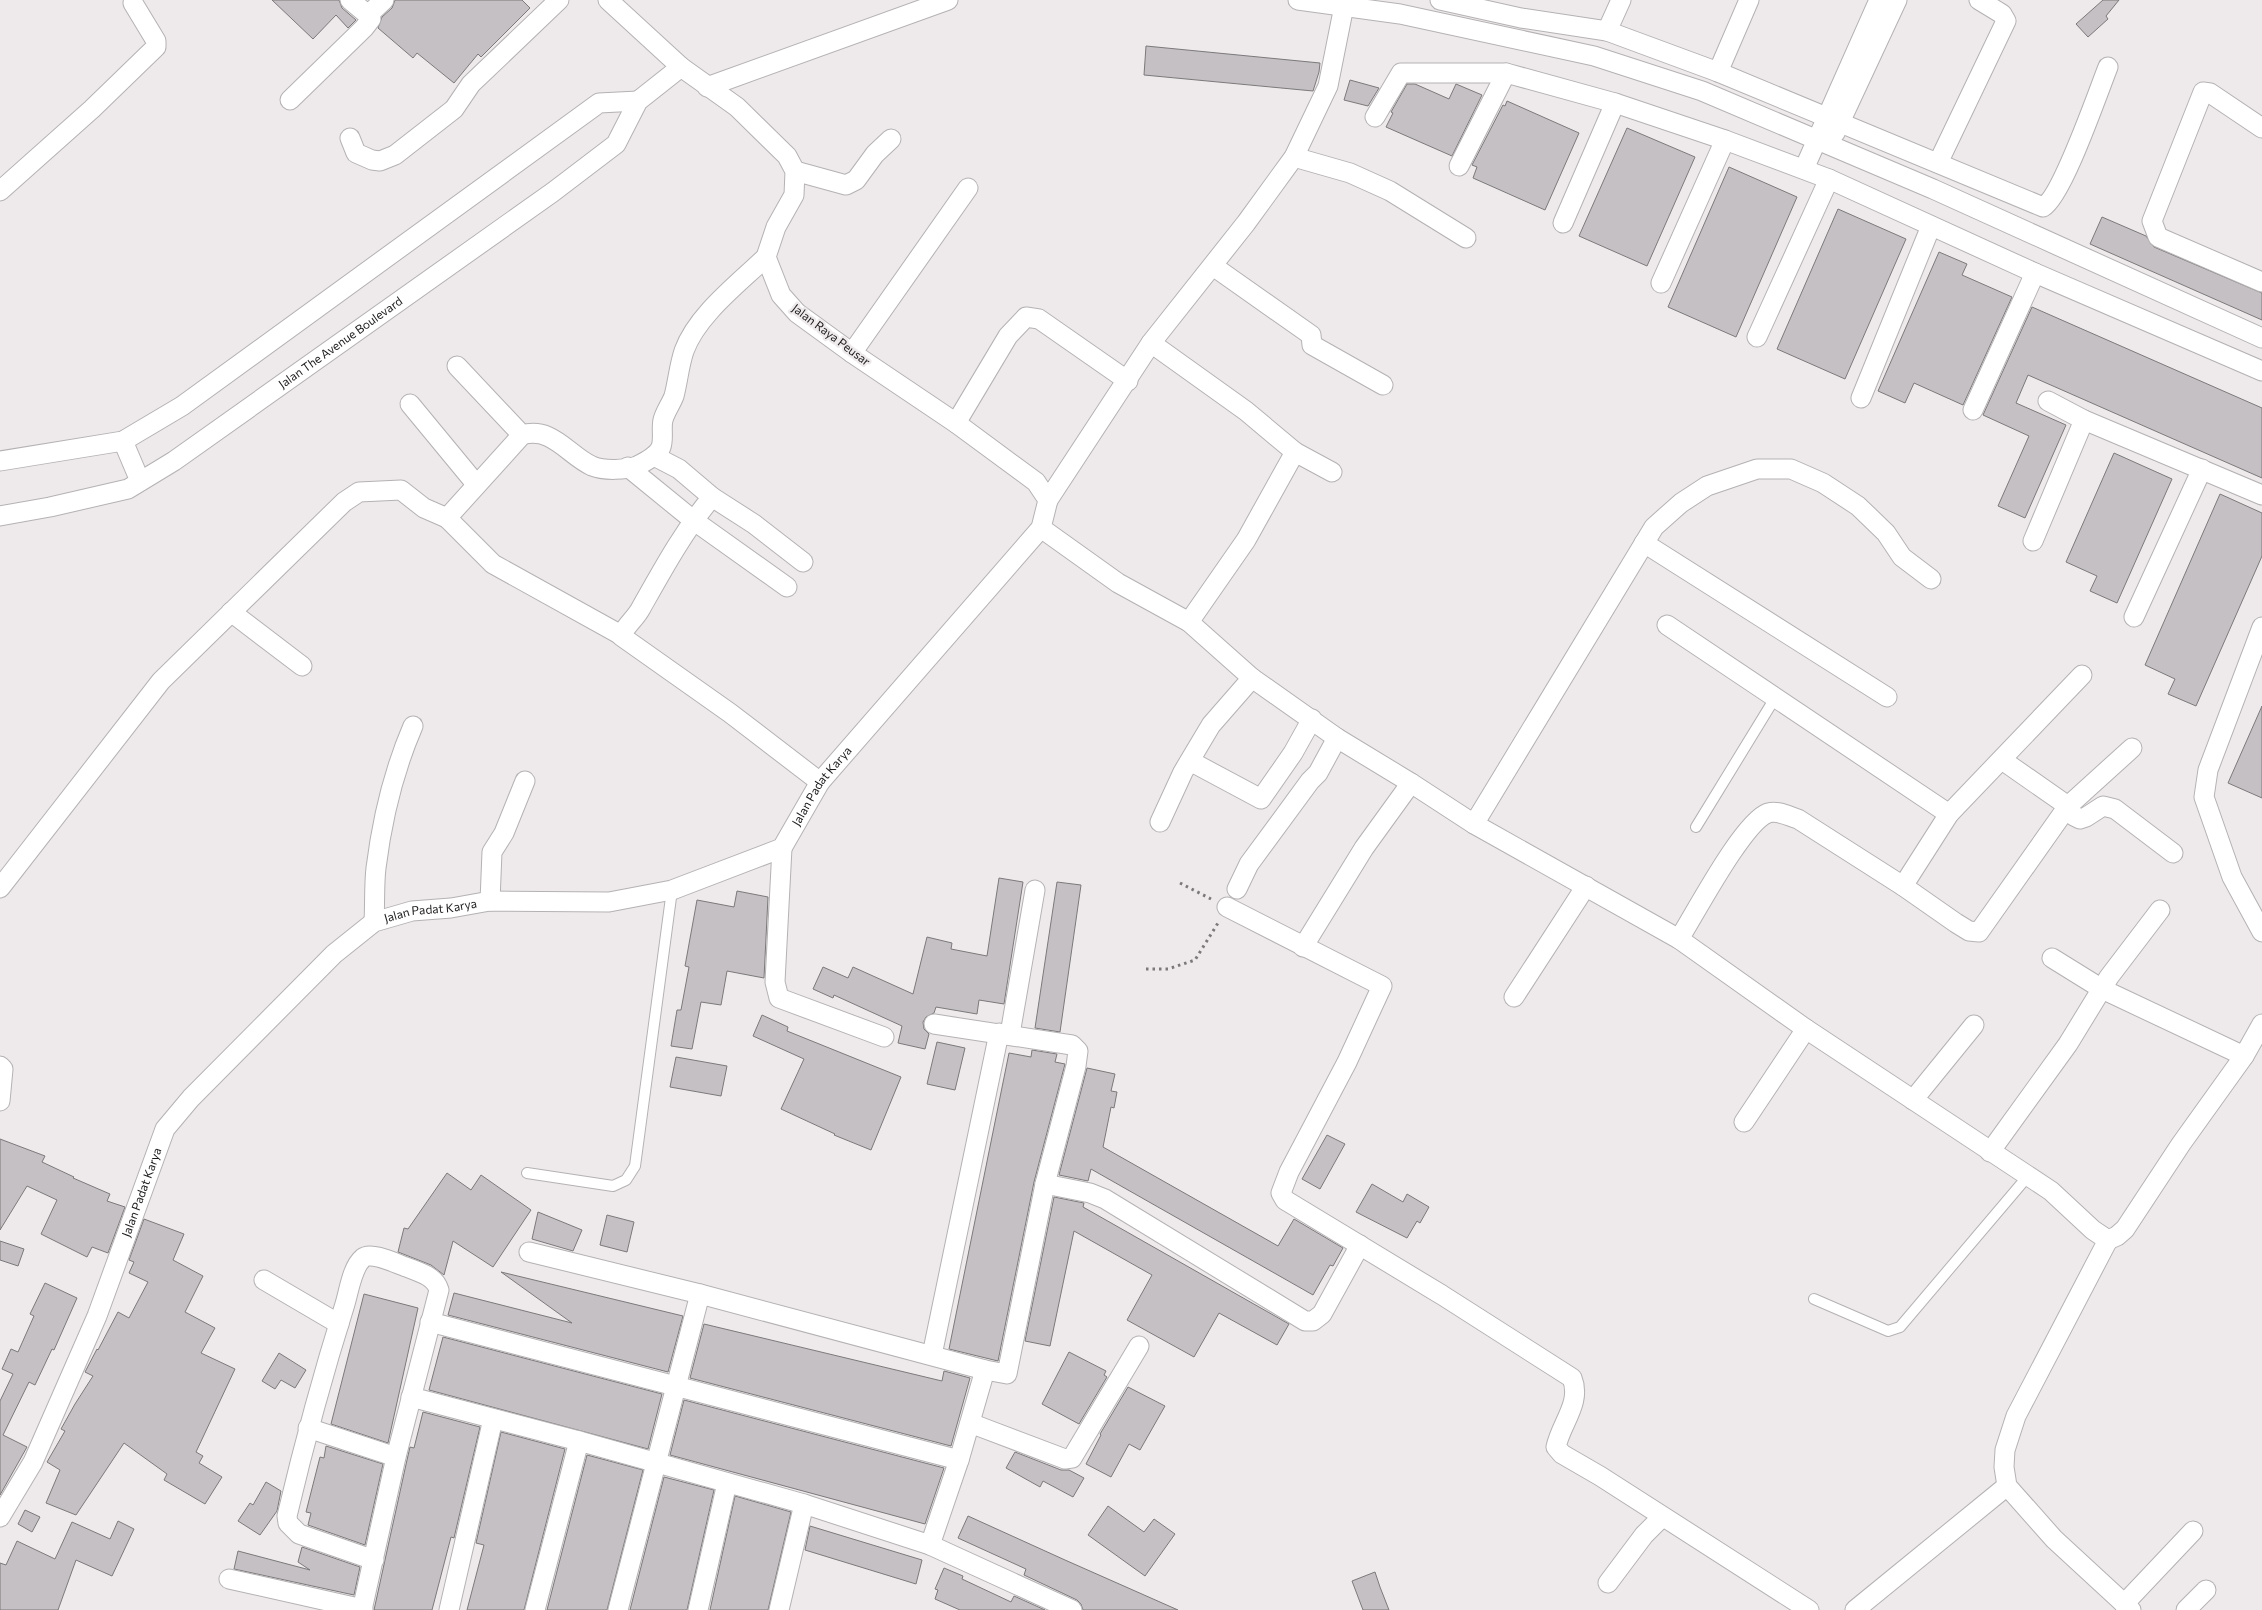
<svg xmlns="http://www.w3.org/2000/svg" width="2262" height="1610" font-family="Commissioner,sans-serif">
<style>
.building{fill:#c4c0c3;stroke:#7c797b}
.lines{fill:none;stroke-linecap:round;stroke-linejoin:round}
.lane-casing{stroke:#b5b2b4;stroke-width:12}
.street-casing{stroke:#b5b2b4;stroke-width:21}
.path{stroke:#7c797a;stroke-width:3;stroke-dasharray:2.5 4;stroke-linecap:butt}
.lane{stroke:#fff;stroke-width:10}
.street{stroke:#fff;stroke-width:19}
.labels{text-anchor:middle;stroke-width:4.5;stroke-linejoin:round;paint-order:stroke}
.street-label{font-size:12px;fill:#1c1a1b;stroke:#eeeaec}
</style>
<rect width="100%" height="100%" fill="#eeeaec"/>
<!-- building -->
<g class="building">
<path d="M272,0h67l3,8 14,12 -8,8 -12,-13 -23,24z"/>
<path d="M395,0h127l8,8 -49,49 -3,-3 -24,29 -37,-30 -4,5 -35,-30 4,-11 10,-9z"/>
<path d="M2103,0h16l-13,16 2,3 -20,18 -12,-13z"/>
<path d="M1146,46l174,17 -1,9 -6,19 -169,-16z"/>
<path d="M1350,80l29,8 -11,18 -24,-6z"/>
<path d="M1407,84h8l34,15 7,-15 26,11 -30,61 -66,-29 7,-14 -2,-1z"/>
<path d="M1507,101l72,32 -34,77 -72,-32 4,-11 -5,-2 31,-60 2,1z"/>
<path d="M1627,128l68,29 -48,109 -68,-30z"/>
<path d="M1729,167l68,30 -61,140 -68,-30z"/>
<path d="M1838,209l68,30 -61,140 -68,-30z"/>
<path d="M2102,217l44,19 8,11 108,46v27l-172,-76z"/>
<path d="M1939,252l28,12 -5,11 50,22 -49,108 -49,-22 -9,20 -27,-12z"/>
<path d="M2032,307l230,101v70l-234,-103 -12,28 50,22 -41,93 -27,-12 31,-70 -46,-21z"/>
<path d="M2114,453l58,26 -55,124 -27,-12 7,-15 -31,-14z"/>
<path d="M2220,494l42,19v43l-66,150 -28,-12 7,-15 -30,-14z"/>
<path d="M2262,706v92l-34,-15z"/>
<path d="M999,878l24,4 -19,122 -25,-4 -2,14 -41,-7 -2,6 -8,4 -3,5 1,7 5,5 -4,15 -27,-6 4,-17 -68,-31 -1,3 -20,-9 10,-22 25,11 5,-11 60,27 14,-57 25,6 -1,6 36,7z"/>
<path d="M1057,882l24,3 -21,147 -25,-4z"/>
<path d="M737,891l31,6 -4,81 -37,-7 -6,34 -20,-3 -9,47 -21,-3 6,-36h4l8,-43 -4,-1 12,-66 37,7z"/>
<path d="M762,1015l26,12 -1,4 114,46 -30,73 -37,-15 1,-1 -54,-25 23,-50 -51,-23z"/>
<path d="M937,1042l28,6 -10,42 -28,-6z"/>
<path d="M1032,1050l25,4 -2,8 10,2 -31,118 -36,179 -49,-12 60,-296 22,4z"/>
<path d="M676,1057l51,9 -6,30 -51,-9z"/>
<path d="M1087,1068l28,6 -4,17 6,1 -3,16 -3,-1 -8,40 175,99 16,-27 49,29 -10,18 -3,-1 -17,30 -222,-126 -3,12 -29,-6z"/>
<path d="M1327,1135l18,9 -25,45 -18,-10z"/>
<path d="M0,1139l45,17 -3,6 32,15 -1,1 37,16 -3,7 18,6 -17,46 -16,-6 -5,10 -46,-23 16,-34 -30,-14 -27,44z"/>
<path d="M447,1173l24,17 10,-15 50,35 -38,57 -40,-26 -9,34 -13,-10 -33,-13 6,-24 4,1z"/>
<path d="M1372,1184l31,18 4,-8 22,13 -9,16 -3,-2 -10,17 -51,-26z"/>
<path d="M1054,1197l30,6 -1,4 206,117 -12,21 -58,-32 -25,44 -67,-37 25,-45 -78,-44 -24,115 -25,-5z"/>
<path d="M538,1212l44,18 -9,21 -41,-12z"/>
<path d="M607,1215l27,7 -7,30 -27,-7z"/>
<path d="M144,1219l40,15 -11,26 30,16 -18,36 30,16 -14,25 34,16 -39,83 7,4 -4,7 23,14 -17,27 -41,-24 3,-6 -43,-31 -48,72 -30,-12 14,-33 -13,-8 18,-31 -4,-2 14,-25 18,-28 -8,-4 12,-23 1,1 20,-38 11,6 19,-36 -19,-9 5,-11 -5,-2z"/>
<path d="M0,1241l24,8 -6,17 -18,-6z"/>
<path d="M501,1272l182,44 -15,56 -220,-57 6,-22 118,30z"/>
<path d="M45,1283l32,15 -23,52 -2,-1 -17,36 -6,-3 -26,53 24,12 -27,48v-94l13,-27 -11,-5 9,-20 7,3 16,-36 -4,-2z"/>
<path d="M364,1294l54,14 -30,135 -57,-19z"/>
<path d="M704,1324l238,57 2,-10 26,7 -19,68 -261,-68z"/>
<path d="M443,1337l219,57 -14,55 -219,-59z"/>
<path d="M1069,1352l37,19 -2,4 3,2 -28,47 -37,-20z"/>
<path d="M279,1353l27,17 -11,18 -14,-8 -6,9 -13,-8z"/>
<path d="M1128,1387l37,19 -25,44 -11,-6 -18,33 -25,-13 15,-29 -1,-1z"/>
<path d="M684,1400l260,68 -19,56 -255,-69z"/>
<path d="M423,1412l57,15 -26,111 -3,-1 -19,73h-58l33,-150 3,-13 4,1z"/>
<path d="M501,1432l64,17 -41,161h-57l17,-65 -8,-2z"/>
<path d="M326,1446l57,18 -18,81 -57,-20 3,-12 -5,-1 14,-55 4,1z"/>
<path d="M1015,1452l46,18h8l15,8 -11,19 -30,-16 -3,6 -34,-19z"/>
<path d="M587,1455l56,15 -36,140h-60z"/>
<path d="M664,1477l50,13 -27,120h-57z"/>
<path d="M266,1482l15,9 -4,20 -17,24 -22,-14 12,-18 3,2z"/>
<path d="M735,1496l56,16 -23,98h-58z"/>
<path d="M1108,1506l36,26 10,-13 21,15 -30,42 -57,-41z"/>
<path d="M25,1510l15,7 -8,15 -14,-8z"/>
<path d="M968,1516l97,44 113,50h-95l-2,-6 -4,-4 -53,-25 2,-6 -68,-31z"/>
<path d="M118,1521l16,8 -22,47 -36,-16 -18,50h-58v-47l6,2 11,-24 38,18 17,-37 38,17z"/>
<path d="M810,1526l112,34 -6,24 -111,-34z"/>
<path d="M302,1547l58,20 -6,28 -120,-26 4,-18 72,19 -12,-8z"/>
<path d="M944,1568l19,8 -1,3 49,23 3,-6 31,14h-85l-25,-11 3,-9 -3,-1z"/>
<path d="M1375,1572l5,15 9,23h-26l-11,-29z"/>
</g>
<g class="lines">
<!-- lane casing -->
<g class="lane-casing">
<g id="lane">
<path d="M1696,827l79,-129"/>
<path d="M527,1173l86,13 13,-6 9,-14 37,-276"/>
<path d="M1814,1299l74,32 12,-4 128,-151"/>
</g>
</g>
<!-- street casing -->
<g class="street-casing">
<g id="street">
<path d="M350,0l18,15 16,-15"/>
<path d="M1298,0l102,14 194,42 108,35 231,98 329,149"/>
<path d="M1440,0l81,18 86,13 111,41 325,135c19,-10 55,-115 65,-140"/>
<path d="M1607,31l14,-31"/>
<path d="M1718,72l31,-72"/>
<path d="M707,87l241,-87"/>
<path d="M290,100l74,-72 7,-9 -3,-4"/>
<path d="M1375,117l26,-44h105l109,30 110,37 104,39 206,94 227,98"/>
<path d="M2262,128l-52,-35 -7,-1 -51,129 6,16 104,45"/>
<path d="M1835,133l62,-133"/>
<path d="M350,138l6,15 16,7 8,1 15,-6 59,-46 17,-25 88,-84"/>
<path d="M1294,157l56,16 40,18 76,47"/>
<path d="M1938,163l68,-142 -4,-7 -23,-14"/>
<path d="M1459,166l47,-93"/>
<path d="M1804,169l75,-169"/>
<path d="M795,171l51,14 10,-5 19,-26 16,-15"/>
<path d="M0,191l92,-82 64,-62v-6l-23,-38"/>
<path d="M1563,223l52,-120"/>
<path d="M1213,266l98,69 1,10 71,40"/>
<path d="M1661,283l64,-143"/>
<path d="M1757,337l72,-158"/>
<path d="M1151,343l95,68 49,41 37,20"/>
<path d="M852,353l116,-165"/>
<path d="M457,366l65,69"/>
<path d="M1861,398l70,-172"/>
<path d="M2048,401l36,19 178,75"/>
<path d="M410,404l66,80"/>
<path d="M1973,410l62,-137"/>
<path d="M956,423l52,-87 18,-19 13,2 89,62"/>
<path d="M123,441l17,40"/>
<path d="M654,456l25,13 33,28 42,27 49,38"/>
<path d="M0,461l123,-20 59,-35 417,-303 39,-2"/>
<path d="M628,467l65,53 94,67"/>
<path d="M712,497c-29,35 -49,72 -71,111 -5,10 -15,17 -20,28l109,77 90,69"/>
<path d="M1048,500l103,-157 95,-120 48,-66 34,-71 16,-80"/>
<path id="s1" d="M0,516l50,-9 78,-18 46,-28 379,-269 63,-48 22,-43 43,-34"/>
<path d="M447,518l46,46 128,71"/>
<path d="M1041,528l77,55 71,39 63,56 85,60 74,45 63,41 205,115 127,90 245,162 42,39 15,10 -92,176 -11,34 -1,17 3,19 47,53 77,71"/>
<path d="M2033,541l51,-121"/>
<path d="M1644,543l243,154"/>
<path d="M231,612l71,54"/>
<path d="M2134,617l68,-148"/>
<path d="M1189,622l57,-82 49,-88"/>
<path d="M1667,625l282,189"/>
<path d="M2262,627l-54,143 -4,27 28,80 30,55"/>
<path d="M2002,760l66,46 6,10 6,3 6,-2 17,-11 12,3 58,44"/>
<path d="M1190,761l71,38 32,-46 19,-34"/>
<path d="M1160,822l23,-50 28,-47 41,-47"/>
<path d="M1474,824l180,-297 27,-24 26,-17 50,-17h34l32,14 35,23 28,27 16,24 29,22"/>
<path d="M782,848l-7,134 4,16 105,39"/>
<path d="M1903,886l46,-72 133,-139"/>
<path d="M0,888l161,-207 183,-179 15,-10 42,-2 23,18 23,10 75,-83c30,-9 46,20 70,31 12,5 34,4 45,0 8,-4 21,-11 24,-19 3,-8 0,-19 2,-27 2,-8 8,-16 11,-24 4,-15 5,-30 10,-45 13,-36 54,-67 82,-94"/>
<path d="M1237,889l12,-25 61,-83 8,-8 19,-35"/>
<path d="M490,901l2,-49 12,-19 21,-52"/>
<path d="M1227,907l155,79 -35,76 -58,110 -8,21 4,7 157,95 130,83c10,25 -11,45 -16,69l6,7 38,22 209,134"/>
<path d="M374,922c1,-18 0,-37 2,-54 6,-48 18,-98 37,-142"/>
<path d="M1679,939c16,-25 64,-117 89,-126 10,-3 20,3 30,6l105,67 53,37 13,8 10,1 89,-126 64,-58"/>
<path d="M1303,947l61,-99 47,-65"/>
<path d="M2052,958l50,31 142,67"/>
<path d="M1514,997l72,-111"/>
<path d="M1010,1034l25,-144"/>
<path d="M0,1066l3,3 -3,32"/>
<path d="M1913,1100l61,-75"/>
<path d="M1744,1122l62,-93"/>
<path d="M1990,1152l78,-108 41,-67 51,-67"/>
<path d="M1045,1184l45,9 15,6 200,122h8l9,-7 38,-69"/>
<path d="M2108,1240l9,-4 8,-7 56,-85 63,-88 18,-32"/>
<path d="M529,1252l171,42 285,76 22,4 38,-190 31,-118 2,-15 -6,-6 -138,-21"/>
<path d="M264,1280l75,44"/>
<path d="M430,1322l529,138"/>
<path d="M932,1355l67,-322"/>
<path d="M411,1397l168,44 225,63 126,41 142,65"/>
<path d="M970,1423l95,36 7,-1 67,-112"/>
<path d="M308,1428l88,29"/>
<path id="s2" d="M0,1517l33,-55 64,-146 68,-187 26,-31 143,-144 40,-32 38,-11 39,-3 39,-7 119,1 63,-12 110,-42 38,-66 221,-254 7,-28 -12,-18 -80,-59 -104,-70 -55,-40 -16,-18 -15,-38 10,-30 18,-32 1,-24 -8,-15 -50,-49 -56,-40 -73,-67"/>
<path d="M930,1545l29,-85 26,-90"/>
<path d="M229,1579l134,30"/>
<path d="M1608,1583l36,-48 18,-18"/>
<path d="M2124,1604l69,-73"/>
<path d="M362,1610l34,-153 43,-167c-4,-14 -20,-18 -33,-23 -9,-3 -35,-16 -43,-9 -11,9 -14,33 -18,46 -22,70 -41,140 -58,212l1,7 11,11 75,26"/>
<path d="M449,1610l44,-191"/>
<path d="M535,1610l44,-169"/>
<path d="M618,1610l82,-316"/>
<path d="M698,1610l29,-127"/>
<path d="M779,1610l25,-106"/>
<path d="M1855,1610l152,-124"/>
<path d="M2186,1610l20,-20"/>
</g>
</g>
<!-- path -->
<g class="path">
<path d="M1180,883l31,16"/>
<path d="M1146,969h22l27,-9 23,-37"/>
</g>
<!-- lane -->
<use href="#lane" class="lane"/>
<!-- street -->
<use href="#street" class="street"/>
</g>
<g class="labels">
<!-- street labels -->
<g class="street-label">
<text transform="translate(831 335) rotate(37)" y="4">Jalan Raya Peusar</text>
<text dy="4" stroke="none"><textPath href="#s1" startOffset="389">Jalan The Avenue Boulevard</textPath></text>
<text dy="4" stroke="none"><textPath href="#s2" startOffset="1210">Jalan Padat Karya</textPath></text>
<text dy="4" stroke="none"><textPath href="#s2" startOffset="775">Jalan Padat Karya</textPath></text>
<text dy="4" stroke="none"><textPath href="#s2" startOffset="355">Jalan Padat Karya</textPath></text>
</g>
</g>
</svg>
